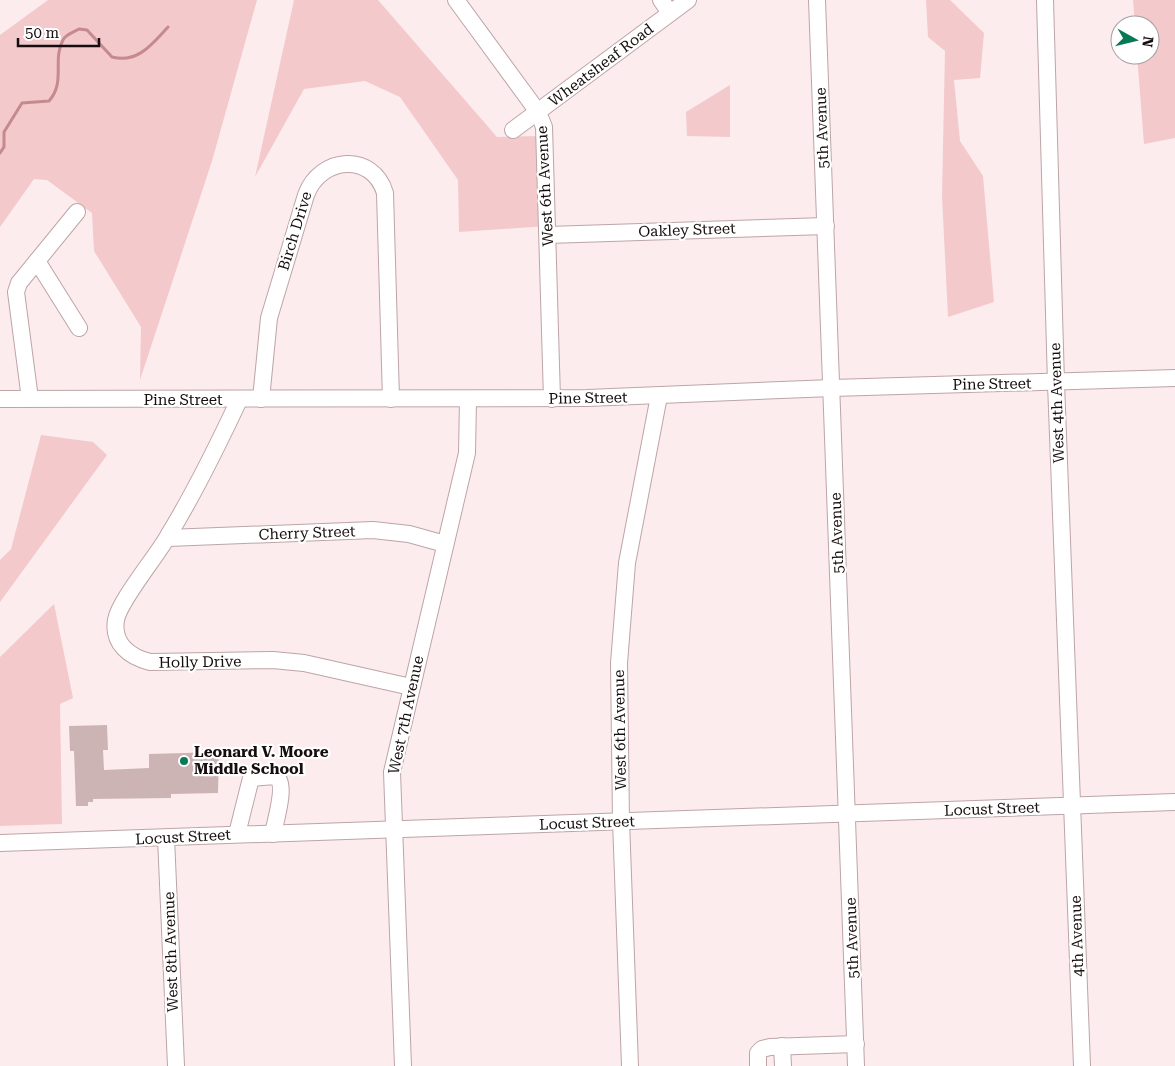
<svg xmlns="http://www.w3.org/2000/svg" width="1175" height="1066" font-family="'Roboto Serif',serif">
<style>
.green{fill:#f3c9cc}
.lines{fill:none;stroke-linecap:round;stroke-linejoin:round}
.stream{stroke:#c58a8e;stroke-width:3}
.building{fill:#ccb4b5}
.minor-casing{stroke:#bda5a7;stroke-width:18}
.minor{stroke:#fff;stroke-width:16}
.poi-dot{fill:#077954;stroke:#fff;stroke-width:2}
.labels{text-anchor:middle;stroke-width:4.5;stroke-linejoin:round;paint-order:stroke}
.street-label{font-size:15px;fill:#160e0e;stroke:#fff}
.poi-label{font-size:15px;font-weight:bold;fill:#160e0e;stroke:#fff;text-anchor:start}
</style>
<rect width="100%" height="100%" fill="#fceced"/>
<!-- green -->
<g class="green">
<path d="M48,0h209l-45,161 -72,219 1,-53 -47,-76 -2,-38 -45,-33 -13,-1 -34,48v-192z"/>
<path d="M294,0h84l119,137 41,-1 9,90 -88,6 -1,-52 -58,-83 -35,-16 -61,8 -49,88z"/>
<path d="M926,0h24l34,33 -4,45 -26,2 6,61 23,35 11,126 -46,15 -6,-121 3,-145 -17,-14z"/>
<path d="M1133,0h42v138l-31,6 -7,-89h13v-30h-15z"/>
<path d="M730,85v52l-43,-1 -1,-24z"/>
<path d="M41,435l52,7 14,13 -107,147v-42l11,-11z"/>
<path d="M54,604l19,94 -13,6 2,120 -62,2v-169z"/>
</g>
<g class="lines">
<!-- stream -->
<path class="stream" d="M0,153l4,-6v-15l18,-29 27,-2c17,-19 3,-41 14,-61 2,-5 11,-8 16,-11l8,1 25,27c26,7 41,-14 56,-30"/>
</g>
<!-- building -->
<path class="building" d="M107,725l1,25h-5l1,20 45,-2v-14l70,-2 -1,41 -47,1v4l-78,1v3h-5v4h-12l-2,-55h-4l-1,-25z"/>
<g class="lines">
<!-- minor casing -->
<g class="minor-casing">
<g id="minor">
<path d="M456,0l82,112 6,15 8,272"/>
<path d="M661,0l9,13"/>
<path d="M817,0l39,1066"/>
<path d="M1045,0l11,383 26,683"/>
<path d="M513,130l175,-130"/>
<path d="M548,235l278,-9"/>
<path d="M37,261l42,67"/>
<path d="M0,399l587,-1 245,-10 343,-10"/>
<path d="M30,399l-14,-107 3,-9 58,-71"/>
<path d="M261,399l8,-81 37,-123c14,-39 67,-43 79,-2l6,206"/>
<path d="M239,400c-22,47 -44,92 -71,136 -11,20 -49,65 -52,84 -4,24 14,37 34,42l123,-2 31,3 107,24"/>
<path d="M168,538l205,-8 36,4 36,10"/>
<path d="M237,834l14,-56 24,-2c13,7 0,45 -2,58"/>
<path d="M166,838l10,228"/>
<path d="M0,843l1175,-41"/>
<path d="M782,1046l1,20"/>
<path d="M403,1066l-11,-294 75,-319 1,-54"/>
<path d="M630,1066l-9,-245 -2,-158 8,-100 32,-167"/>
<path d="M758,1066v-13l4,-4 8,-2 86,-3"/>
</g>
</g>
<!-- minor -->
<use href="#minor" class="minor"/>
</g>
<!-- markers -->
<circle class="poi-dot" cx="184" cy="761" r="5"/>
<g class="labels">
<!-- street labels -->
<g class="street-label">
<text transform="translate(601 65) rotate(-37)" y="5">Wheatsheaf Road</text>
<text transform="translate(822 128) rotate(-92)" y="5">5th Avenue</text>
<text transform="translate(545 186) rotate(-93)" y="5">West 6th Avenue</text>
<text transform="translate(687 230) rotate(-2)" y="5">Oakley Street</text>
<text transform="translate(295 231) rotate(-73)" y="5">Birch Drive</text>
<text transform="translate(992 384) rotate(-1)" y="5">Pine Street</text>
<text transform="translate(588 398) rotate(-1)" y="5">Pine Street</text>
<text x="183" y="405">Pine Street</text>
<text transform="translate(1057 403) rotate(-92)" y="5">West 4th Avenue</text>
<text transform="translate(307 533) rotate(-2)" y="5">Cherry Street</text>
<text transform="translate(837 533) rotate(-92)" y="5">5th Avenue</text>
<text transform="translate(200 662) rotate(-1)" y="5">Holly Drive</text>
<text transform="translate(406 715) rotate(-78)" y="5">West 7th Avenue</text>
<text transform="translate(620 730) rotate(-91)" y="5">West 6th Avenue</text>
<text transform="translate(992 809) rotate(-2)" y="5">Locust Street</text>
<text transform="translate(587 823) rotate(-2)" y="5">Locust Street</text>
<text transform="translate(183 837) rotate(-3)" y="5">Locust Street</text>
<text transform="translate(1077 936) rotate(-92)" y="5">4th Avenue</text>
<text transform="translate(852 938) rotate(-92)" y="5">5th Avenue</text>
<text transform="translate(171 952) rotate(-92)" y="5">West 8th Avenue</text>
</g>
<!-- poi labels -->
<g class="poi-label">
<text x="194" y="757">Leonard V. Moore<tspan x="194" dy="17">Middle School</tspan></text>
</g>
</g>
<!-- north arrow -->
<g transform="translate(1135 40) rotate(98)"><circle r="24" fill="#ffffff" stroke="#a29f9f"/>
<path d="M0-4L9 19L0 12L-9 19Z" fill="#077954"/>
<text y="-8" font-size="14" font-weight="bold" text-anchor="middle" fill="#160e0e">N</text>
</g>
<!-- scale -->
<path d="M18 38v8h81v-8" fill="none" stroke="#160e0e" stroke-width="2.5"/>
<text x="25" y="38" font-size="15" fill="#160e0e" stroke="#ffffff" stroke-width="4" paint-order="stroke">50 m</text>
</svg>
